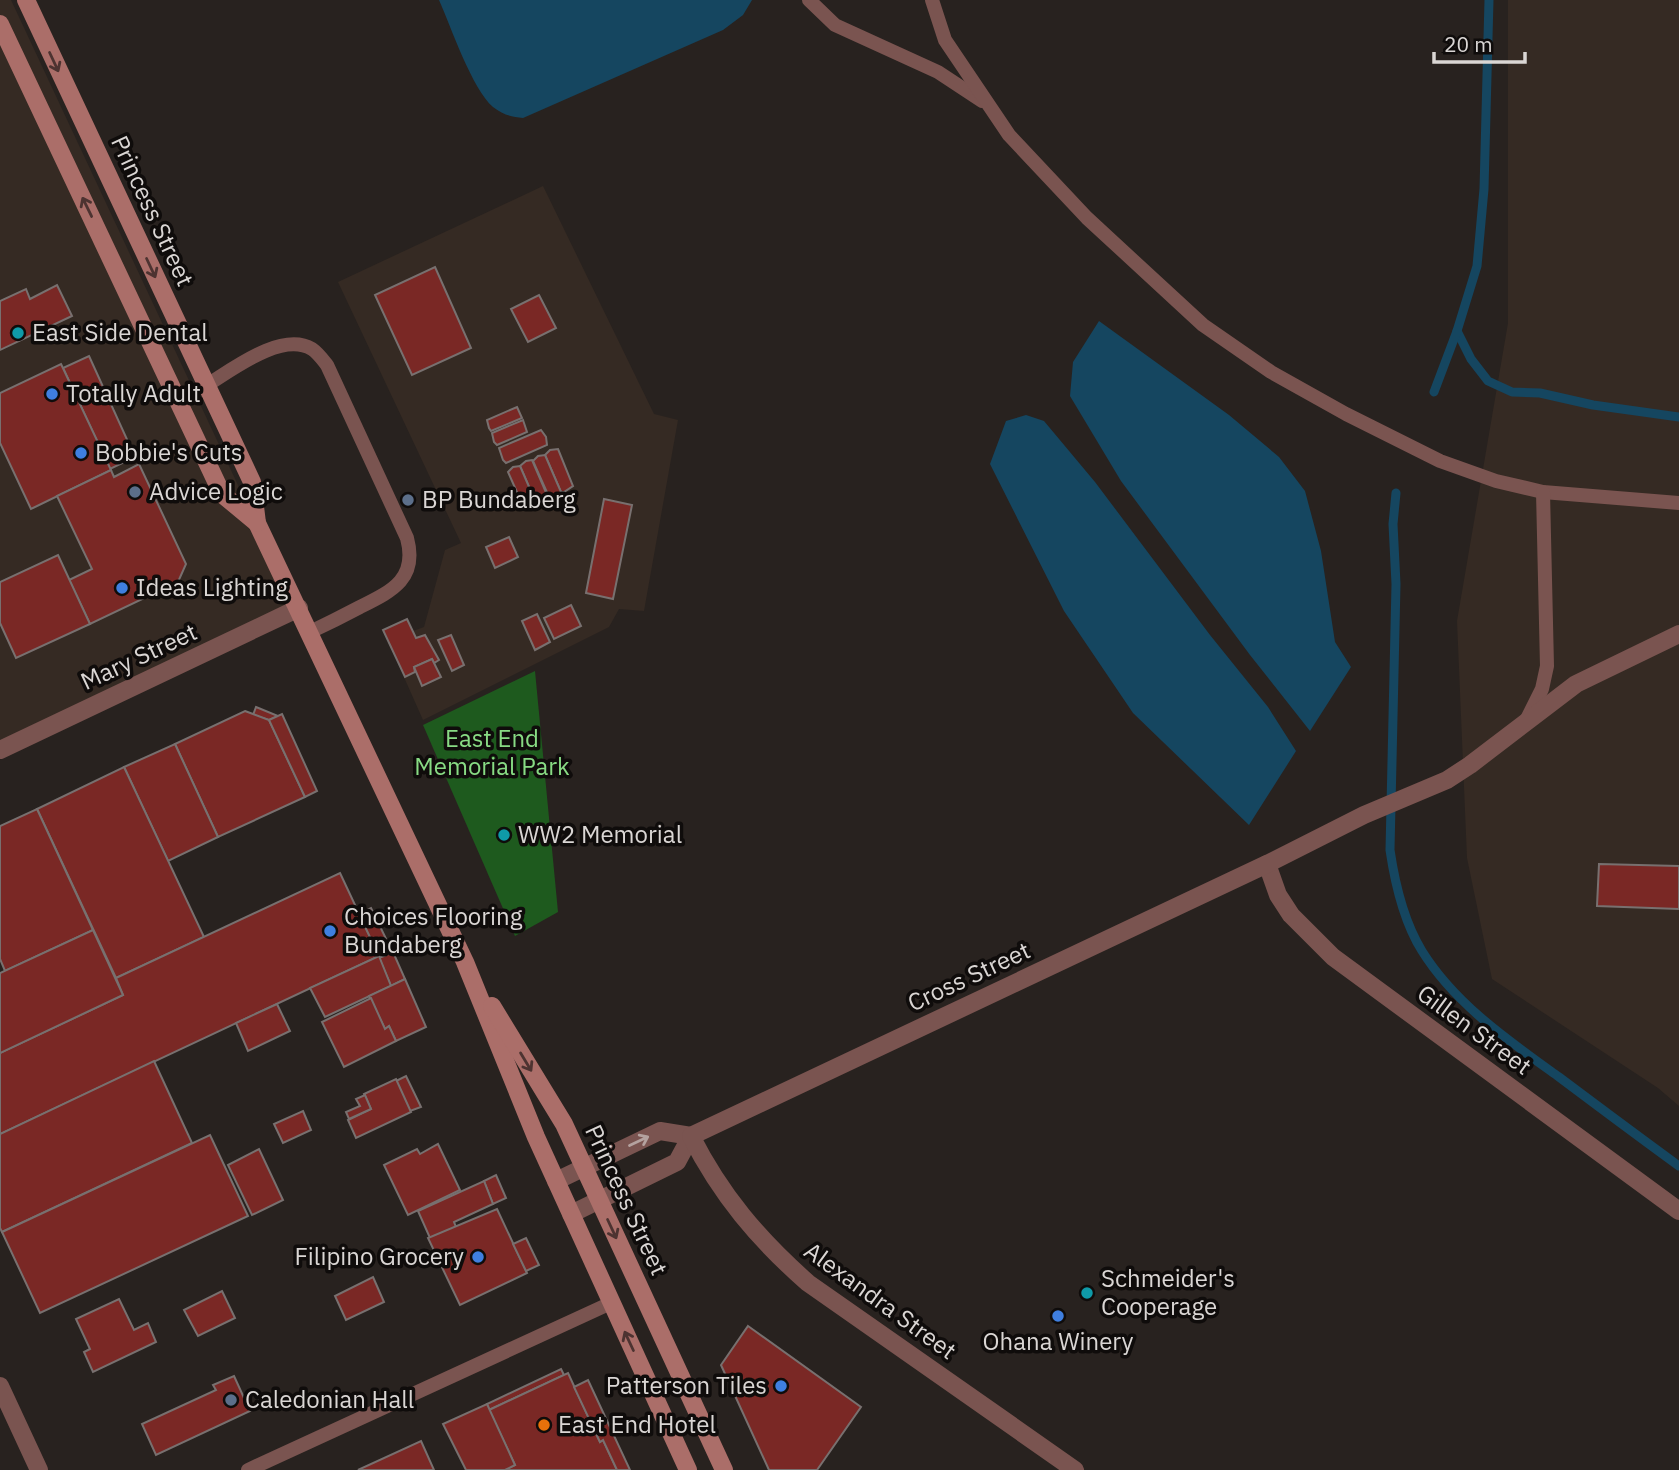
<svg xmlns="http://www.w3.org/2000/svg" width="1679" height="1470" font-family="'IBM Plex Sans',sans-serif">
<style>
.built{fill:#352a23}
.green{fill:#1e5a1e}
.water{fill:#154660}
.lines{fill:none;stroke-linecap:round;stroke-linejoin:round}
.stream{stroke:#154660;stroke-width:9}
.building{fill:#7a2825;stroke:#78706f;stroke-width:2}
.service{stroke:#7a5450;stroke-width:14}
.minor{stroke:#7a5450;stroke-width:18}
.secondary{stroke:#ab6e69;stroke-width:18}
.oneway{stroke:#4d3331}
.oneway2{stroke:#b4a29f}
.culture-dot{fill:#0f9aa8;stroke:#0f0c0b;stroke-width:2.5}
.shop-dot{fill:#3f7fe0;stroke:#0f0c0b;stroke-width:2.5}
.service-dot{fill:#5c6f8a;stroke:#0f0c0b;stroke-width:2.5}
.food-dot{fill:#e8710a;stroke:#0f0c0b;stroke-width:2.5}
.labels{text-anchor:middle;stroke-width:7;stroke-linejoin:round;paint-order:stroke}
.street-label{font-size:24px;fill:#dad6d4;stroke:#0f0c0b}
.poi-label{font-size:24px;fill:#dad6d4;stroke:#0f0c0b;text-anchor:start}
.park-label{font-size:24px;fill:#88db84;stroke:#0f0c0b}
</style>
<rect width="100%" height="100%" fill="#28221f"/>
<!-- built -->
<g class="built">
<path d="M0,0h11l284,607 -295,140z"/>
<path d="M1508,0h171v1106l-21,-18 -166,-109 -25,-121 -10,-237 51,-298z"/>
<path d="M543,186l111,228 24,6 -34,191 -25,-2 -10,18 -186,93 -40,-90 24,-11 6,12 11,-4 21,-77 16,-7 -123,-261z"/>
</g>
<!-- green -->
<path class="green" d="M535,671l23,241 -43,24 -92,-211z"/>
<!-- water -->
<g class="water">
<path d="M439,0h313l-9,15 -20,15 -200,88c-11,-1 -20,-3 -30,-11 -21,-18 -42,-80 -54,-107z"/>
<path d="M1099,321l130,94 50,42 26,34 16,60 14,91 16,25 -41,64 -60,-76 -129,-174 -51,-85 3,-34z"/>
<path d="M1026,415l18,6 51,61 115,153 58,72 28,44 -47,74 -116,-112 -69,-102 -74,-147 16,-43z"/>
</g>
<g class="lines">
<!-- stream -->
<g class="stream">
<path d="M1457,331l14,28 17,22 24,11 28,1 53,12 86,12"/>
<path d="M1434,392l23,-61 20,-65 7,-77 5,-189"/>
<path d="M1396,493l-3,31 3,60 -6,266c5,34 14,72 32,101 33,53 87,90 137,126 40,30 80,60 120,89"/>
</g>
</g>
<!-- building -->
<g class="building">
<path d="M435,267l36,81 -59,27 -37,-80z"/>
<path d="M57,285l15,31 -72,34v-49l26,-12 4,10z"/>
<path d="M539,295l17,33 -28,14 -17,-33z"/>
<path d="M89,356l46,101 -25,12 -47,-101z"/>
<path d="M61,364l50,106 -80,39 -31,-66v-50z"/>
<path d="M517,407l5,11 -31,13 -2,-3 -2,-8z"/>
<path d="M523,420l4,12 -30,13 -3,-3 -2,-9z"/>
<path d="M541,430l5,7 1,8 -41,18 -3,-3 -4,-12z"/>
<path d="M558,449l15,37 -9,6h-3l-16,-37 5,-5z"/>
<path d="M545,455l16,37 -9,5h-3l-16,-36 5,-5z"/>
<path d="M532,460l16,37 -9,6h-3l-16,-37 6,-5z"/>
<path d="M139,464l47,100 -8,18 -88,42 -21,-44 23,-11 -35,-73 54,-26 3,7z"/>
<path d="M520,466l16,37 -9,5h-3l-16,-36 5,-5z"/>
<path d="M604,499l28,6 -19,94 -27,-6z"/>
<path d="M509,537l9,20 -23,11 -9,-21z"/>
<path d="M58,555l32,69 -74,34 -16,-35v-41z"/>
<path d="M571,605l10,21 -27,13 -10,-21z"/>
<path d="M537,614l13,28 -15,8 -13,-29z"/>
<path d="M407,619l9,19 9,-3 14,25 -5,3 -2,-4 -18,8 1,5 -10,5 -22,-47z"/>
<path d="M451,635l13,30 -12,6 -14,-31z"/>
<path d="M432,659l9,18 -19,9 -8,-19z"/>
<path d="M256,707l22,9 -9,4 -16,-5z"/>
<path d="M245,711l24,9 36,77 -87,40 -43,-93z"/>
<path d="M282,714l35,77 -12,6 -36,-77z"/>
<path d="M175,744l43,93 -50,24 -44,-94z"/>
<path d="M124,767l80,170 -88,41 -79,-169z"/>
<path d="M37,809l56,121 -88,41 -5,-12v-133z"/>
<path d="M1599,864l80,2v43l-82,-3z"/>
<path d="M340,873l39,83 -379,178v-81l123,-58 -7,-17z"/>
<path d="M371,908l20,41 -13,5 -19,-40z"/>
<path d="M93,930l30,65 -123,58v-80z"/>
<path d="M393,952l12,27 -14,7 -12,-28z"/>
<path d="M379,956l12,30 -66,31 -15,-29z"/>
<path d="M405,979l21,48 -30,14 -7,-15 -4,3 -16,-33z"/>
<path d="M371,998l14,31 4,-3 7,15 -52,26 -22,-45z"/>
<path d="M277,1004l13,27 -42,20 -12,-28z"/>
<path d="M154,1061l38,82 -190,89 -2,-4v-94z"/>
<path d="M406,1076l15,31 -11,4 -14,-30z"/>
<path d="M396,1079l15,33 -55,26 -8,-18 23,-11 -7,-15z"/>
<path d="M365,1095l6,14 -22,10 -3,-7 14,-6 -4,-7z"/>
<path d="M303,1111l8,19 -28,13 -9,-19z"/>
<path d="M210,1135l38,81 -208,97 -38,-81z"/>
<path d="M438,1144l22,46 -52,25 -24,-50 33,-16 3,5z"/>
<path d="M259,1149l24,51 -31,15 -24,-50z"/>
<path d="M496,1175l10,23 -13,6 -9,-23z"/>
<path d="M484,1181l9,23 -39,18 2,5 -26,11 -12,-27z"/>
<path d="M497,1209l30,64 -67,32 -32,-67z"/>
<path d="M526,1238l13,27 -13,6 -13,-27z"/>
<path d="M373,1277l11,25 -38,18 -11,-24z"/>
<path d="M222,1291l13,27 -37,18 -14,-26z"/>
<path d="M119,1299l15,31 14,-7 8,19 -63,30 -9,-20 6,-3 -14,-30z"/>
<path d="M748,1326l113,81 -44,63h-48l-48,-105z"/>
<path d="M561,1369l3,6 -75,35 -2,-6z"/>
<path d="M568,1373l32,69 3,-2 14,30h-112l10,-5 -26,-55z"/>
<path d="M234,1376l16,35 -94,44 -14,-31 74,-34 -3,-5z"/>
<path d="M588,1380l42,90h-13l-14,-30 -3,2 -26,-55z"/>
<path d="M487,1404l28,61 -10,5h-39l-23,-46z"/>
<path d="M421,1441l13,29h-76z"/>
</g>
<g class="lines">
<!-- service -->
<g class="service">
<path d="M809,0l26,25 103,47 44,29"/>
<path d="M932,0l13,40 64,95 78,83 116,107 68,47 75,42 94,47 56,20 47,11 136,11"/>
<path d="M207,385c26,-16 75,-54 105,-36 6,4 11,11 15,16l80,173c11,41 -15,53 -47,69 -17,9 -33,17 -50,25"/>
<path d="M1526,721l16,-32 5,-23 -4,-174"/>
<path d="M248,1470l363,-167"/>
</g>
<!-- minor -->
<g class="minor">
<path d="M0,750l299,-142"/>
<path d="M1267,864l11,31 13,20 42,42 346,254"/>
<path d="M556,1181l104,-50 31,5 -14,26 -106,52"/>
<path d="M0,1386l39,84"/>
<path d="M1075,1470l-267,-187c-50,-44 -87,-88 -117,-147l576,-272 97,-49 83,-35 23,-15 106,-81 103,-50"/>
</g>
<!-- secondary -->
<g class="secondary">
<path d="M26,0l226,482 5,41 208,439 71,175 152,333"/>
<path d="M0,24l222,470 35,29"/>
<path d="M492,1006l72,118 160,346"/>
</g>
</g>
<!-- one-way arrows -->
<defs><path id="oneway-shaft" d="M-6 0H5M1.5-3L5.5 0L1.5 3" fill="none" stroke-width="1.6" stroke-linecap="round" stroke-linejoin="round" transform="scale(1.75)"/></defs>
<g class="oneway">
<use href="#oneway-shaft" transform="translate(54 62) rotate(65)"/>
<use href="#oneway-shaft" transform="translate(87 207) rotate(-116)"/>
<use href="#oneway-shaft" transform="translate(151 268) rotate(65)"/>
<use href="#oneway-shaft" transform="translate(526 1062) rotate(59)"/>
<use href="#oneway-shaft" transform="translate(612 1229) rotate(65)"/>
<use href="#oneway-shaft" transform="translate(629 1341) rotate(-115)"/>
</g>
<use class="oneway2" href="#oneway-shaft" transform="translate(639 1141) rotate(-25)"/>
<!-- markers -->
<g class="culture-dot">
<circle cx="18" cy="333" r="7"/>
<circle cx="504" cy="835" r="7"/>
<circle cx="1087" cy="1293" r="7"/>
</g>
<g class="shop-dot">
<circle cx="52" cy="394" r="7"/>
<circle cx="81" cy="453" r="7"/>
<circle cx="122" cy="588" r="7"/>
<circle cx="330" cy="931" r="7"/>
<circle cx="478" cy="1257" r="7"/>
<circle cx="1058" cy="1316" r="7"/>
<circle cx="781" cy="1386" r="7"/>
</g>
<g class="service-dot">
<circle cx="135" cy="492" r="7"/>
<circle cx="408" cy="500" r="7"/>
<circle cx="231" cy="1400" r="7"/>
</g>
<circle class="food-dot" cx="544" cy="1425" r="7"/>
<g class="labels">
<!-- street labels -->
<g class="street-label">
<text transform="translate(152 211) rotate(65)" y="8">Princess Street</text>
<text transform="translate(139 657) rotate(-25)" y="8">Mary Street</text>
<text transform="translate(969 977) rotate(-25)" y="8">Cross Street</text>
<text transform="translate(1474 1030) rotate(36)" y="8">Gillen Street</text>
<text transform="translate(626 1200) rotate(65)" y="8">Princess Street</text>
<text transform="translate(880 1301) rotate(36)" y="8">Alexandra Street</text>
</g>
<!-- poi labels -->
<g class="poi-label">
<text x="32" y="341">East Side Dental</text>
<text x="66" y="402">Totally Adult</text>
<text x="95" y="461">Bobbie's Cuts</text>
<text x="149" y="500">Advice Logic</text>
<text x="422" y="508">BP Bundaberg</text>
<text x="136" y="596">Ideas Lighting</text>
<text x="518" y="843">WW2 Memorial</text>
<text x="344" y="925">Choices Flooring<tspan x="344" dy="28">Bundaberg</tspan></text>
<text x="464" y="1265" text-anchor="end">Filipino Grocery</text>
<text x="1101" y="1287">Schmeider's<tspan x="1101" dy="28">Cooperage</tspan></text>
<text x="1058" y="1350" text-anchor="middle">Ohana Winery</text>
<text x="767" y="1394" text-anchor="end">Patterson Tiles</text>
<text x="245" y="1408">Caledonian Hall</text>
<text x="558" y="1433">East End Hotel</text>
</g>
<!-- park labels -->
<g class="park-label">
<text x="492" y="747">East End<tspan x="492" dy="28">Memorial Park</tspan></text>
</g>
</g>
<!-- scale -->
<path d="M1434 52v10h91v-10" fill="none" stroke="#dad6d4" stroke-width="3.5"/>
<text x="1444" y="52" font-size="21" fill="#dad6d4" stroke="#0f0c0b" stroke-width="5" paint-order="stroke">20 m</text>
</svg>
